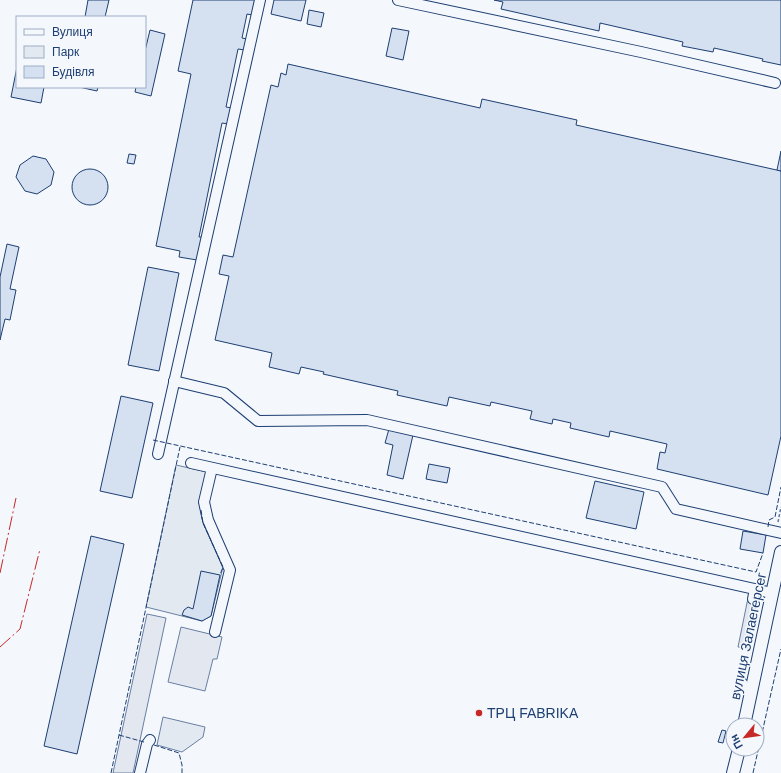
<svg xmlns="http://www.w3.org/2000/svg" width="781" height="773" font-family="Arial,sans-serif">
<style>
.green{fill:#e3e9f0;stroke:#687fa3}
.parking{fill:#e3e8f0;stroke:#687fa3}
.building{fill:#d5e0f0;stroke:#1d3f73}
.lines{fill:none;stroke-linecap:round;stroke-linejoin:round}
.minor-casing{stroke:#1d3f73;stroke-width:12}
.major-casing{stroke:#1d3f73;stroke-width:14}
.path{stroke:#5e769c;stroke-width:1.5;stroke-dasharray:3 2;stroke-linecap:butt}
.minor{stroke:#f4f7fb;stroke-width:10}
.major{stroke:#f4f7fb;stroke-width:12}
.fence{stroke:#1d3f73;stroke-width:1;stroke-dasharray:5 2;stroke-linecap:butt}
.power{stroke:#c62828;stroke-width:1;stroke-dasharray:14 3 2 3;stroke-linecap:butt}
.poi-dot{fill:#c62828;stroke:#f4f7fb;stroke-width:1.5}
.labels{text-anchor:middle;stroke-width:3;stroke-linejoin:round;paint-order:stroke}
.street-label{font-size:14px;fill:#1d3f73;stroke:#f4f7fb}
.poi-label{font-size:14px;fill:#1d3f73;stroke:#f4f7fb;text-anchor:start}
</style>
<rect width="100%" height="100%" fill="#f4f7fb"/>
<!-- green -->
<g class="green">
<path d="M176,465l31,7 -8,30 4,21 20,44 -12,49 -9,5 -56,-14z"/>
<path d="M163,717l42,10 -2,10 -21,15 -25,-7z"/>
</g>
<!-- parking -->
<g class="parking">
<path d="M748,598l9,2 -10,49 -9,-2z"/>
<path d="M147,614l19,4 -33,155h-20z"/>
<path d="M181,627l41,10 -5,22h-4l-8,32 -37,-9z"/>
</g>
<!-- building -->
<g class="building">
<path d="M88,0h21l-4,17h-20z"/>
<path d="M193,0h62l-3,15 -5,-1 -5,24 5,1 -2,11 -7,-1 -12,58 6,1 -4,16 -6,-1 -23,114h3l-5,23 -18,-3 1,-6 -24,-5 35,-172 -13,-3z"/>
<path d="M274,0h32l-5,21 -30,-7z"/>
<path d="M494,0h287v65l-19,-4 1,-2 -49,-11 -1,4 -31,-6 1,-4 -83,-19 -1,8 -98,-22 2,-7z"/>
<path d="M309,10l15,3 -3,14 -14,-3z"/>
<path d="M392,28l17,3 -6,29 -17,-4z"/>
<path d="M150,30l15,4 -14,62 -16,-4 1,-5h9v-36z"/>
<path d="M288,64l192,44 2,-9 95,21 -1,5 205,46v265l-13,59 -111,-26 3,-17 5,1 2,-9 -57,-13 -1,6 -39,-9 1,-5 -18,-4 -1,5 -22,-5 2,-8 -41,-9 -1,4 -41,-9 -2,9 -50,-11 1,-4 -75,-17 1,-2 -23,-5 -2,7 -30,-7 3,-14 -57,-13 14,-64 -10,-2 4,-19 10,2 38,-172 7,2 3,-14 5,2z"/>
<path d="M17,67v20h27l-3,16 -30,-6z"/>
<path d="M79,87h19l-1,4z"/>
<path d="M781,151v20l-4,-1z"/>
<path d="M129,154l7,1 -2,9 -7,-1z"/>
<path d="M33,156l13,3 8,13 -3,13 -14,9 -12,-3 -9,-14 4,-12z"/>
<circle cx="90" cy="187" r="18"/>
<path d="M7,244l12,3 -9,42 6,1 -6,30 -5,-1 -5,21v-63z"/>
<path d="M148,267l31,6 -20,98 -31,-6z"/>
<path d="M121,396l32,7 -21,95 -32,-7z"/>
<path d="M389,429l24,6 -10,44 -16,-4 6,-30 -8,-2z"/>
<path d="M429,464l21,4 -3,15 -21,-4z"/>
<path d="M595,481l49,11 -8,37 -50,-11z"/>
<path d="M743,531l23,4 -3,18 -23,-4z"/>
<path d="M91,536l33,8 -47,210 -33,-8z"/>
<path d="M201,571l19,4 -9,41 -9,5 -20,-6 2,-5 4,-3 5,2z"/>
<path d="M722,730l4,1 -3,12 -5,-1z"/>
</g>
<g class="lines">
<!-- minor casing -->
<g class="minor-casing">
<g id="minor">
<path d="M398,0l243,52 134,31"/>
<path d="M174,381l50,12 34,28 109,-1 295,67 14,22 105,24"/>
<path d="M158,454l102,-454"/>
<path d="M191,463l581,130"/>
<path d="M212,468l-8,34 4,18 22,50 -15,62"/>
<path d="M753,599l2,-10"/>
<path d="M741,682l10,11"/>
<path d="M140,773l7,-29 3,-4"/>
</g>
</g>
<!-- major casing -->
<g class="major-casing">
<g id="major">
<path d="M744,725l37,-173"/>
<path d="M733,773l6,-24"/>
</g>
</g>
<!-- path -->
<path class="path" d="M778,522l3,-15"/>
<!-- minor -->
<use href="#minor" class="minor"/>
<!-- major -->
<use href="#major" class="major"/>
<!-- fence -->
<g class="fence">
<path d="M153,440l603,132 7,-19"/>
<path d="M201,510l2,13 20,44 -3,8"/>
<path d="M768,527l1,-7 6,-3 6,-30"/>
<path d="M119,735l25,7"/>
<path d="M154,745l25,8 3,12v8"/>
<path d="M111,773l69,-326"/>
<path d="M753,773l28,-124"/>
</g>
<!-- power -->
<g class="power">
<path d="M0,573l16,-75"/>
<path d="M0,647l20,-18 20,-80"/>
</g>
</g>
<!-- markers -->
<circle class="poi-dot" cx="479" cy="713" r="4"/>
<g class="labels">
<!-- street labels -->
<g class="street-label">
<text transform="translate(748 636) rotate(-78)" y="5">вулиця Залаегерсег</text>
</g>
<!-- poi labels -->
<g class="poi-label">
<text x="487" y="718">ТРЦ FABRIKA</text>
</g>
</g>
<!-- legend -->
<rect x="16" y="16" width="130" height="72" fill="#f4f7fb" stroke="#9eadc5"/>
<rect x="24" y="29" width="20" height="6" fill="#f4f7fb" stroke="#9eadc5"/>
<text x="52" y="36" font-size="12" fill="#1d3f73">Вулиця</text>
<rect x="24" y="46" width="20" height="12" fill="#e3e9f0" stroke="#9eadc5"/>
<text x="52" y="56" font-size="12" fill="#1d3f73">Парк</text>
<rect x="24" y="66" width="20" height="12" fill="#d5e0f0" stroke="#9eadc5"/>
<text x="52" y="76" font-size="12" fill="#1d3f73">Будівля</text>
<!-- north arrow -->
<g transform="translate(745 737) rotate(241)"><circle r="19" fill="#f4f7fb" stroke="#9eadc5"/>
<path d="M0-3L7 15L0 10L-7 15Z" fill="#c62828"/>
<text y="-6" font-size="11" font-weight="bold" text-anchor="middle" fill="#1d3f73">Пн</text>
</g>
</svg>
